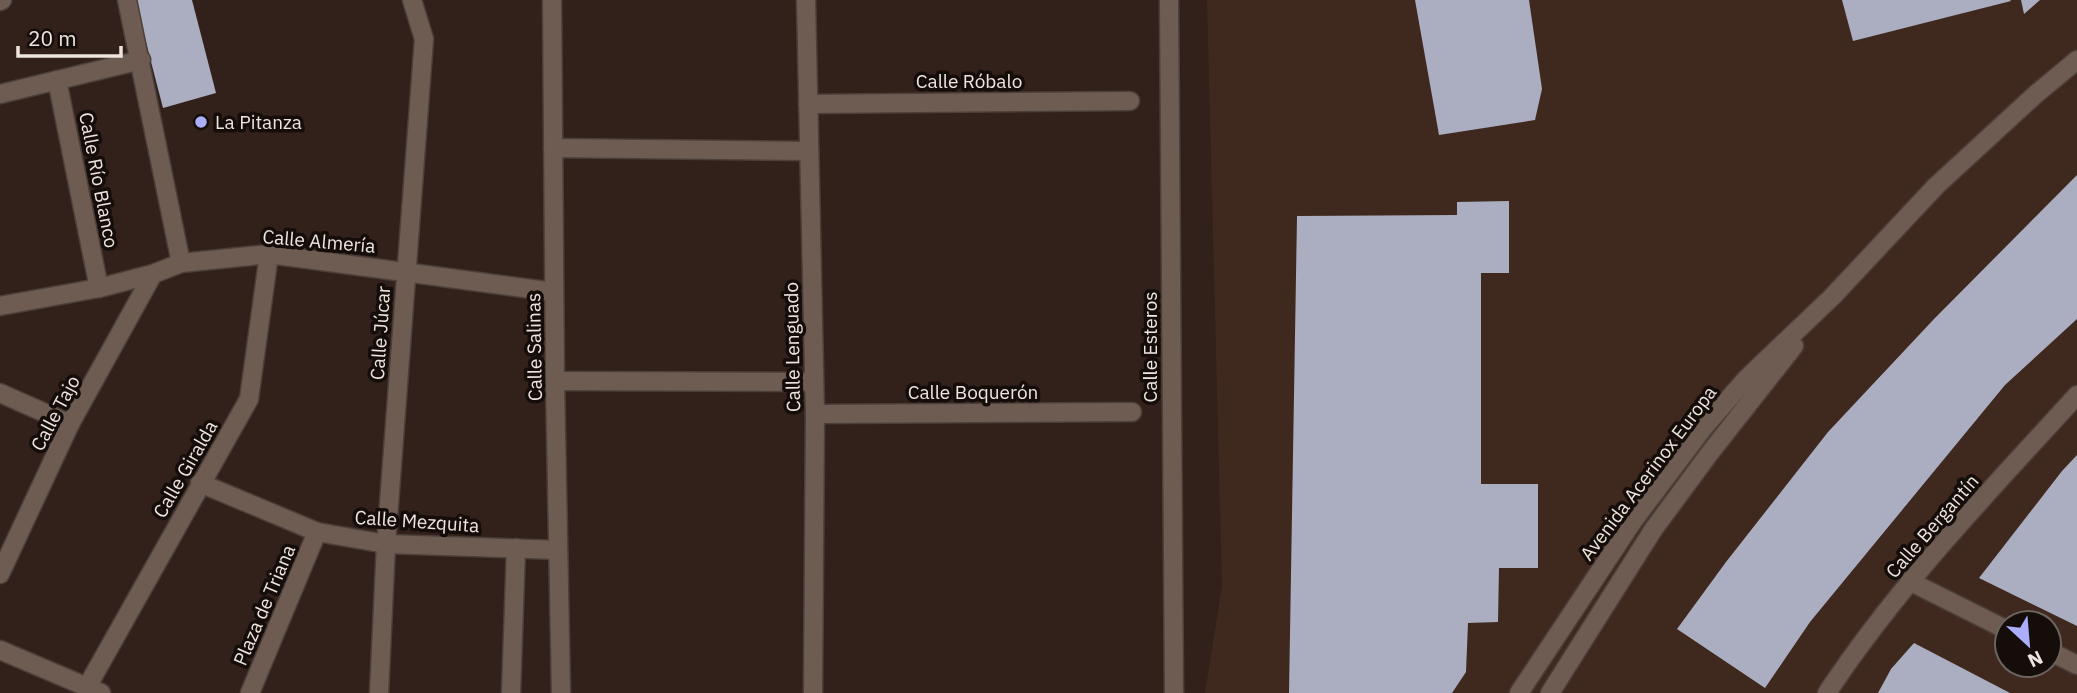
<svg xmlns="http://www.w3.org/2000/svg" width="2077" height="693" font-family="'IBM Plex Sans',sans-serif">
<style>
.built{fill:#3f291f;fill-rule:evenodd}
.building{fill:#abadc0}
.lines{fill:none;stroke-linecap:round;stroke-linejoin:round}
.pedestrian-casing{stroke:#4c3f39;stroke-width:21}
.minor-casing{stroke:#4c3f39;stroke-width:21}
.tertiary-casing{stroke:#4c3f39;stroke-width:21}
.pedestrian{stroke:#6e5c53;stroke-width:18}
.minor{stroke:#6e5c53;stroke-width:18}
.tertiary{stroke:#6e5c53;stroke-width:18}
.poi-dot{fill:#abaffb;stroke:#140d09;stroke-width:2.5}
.labels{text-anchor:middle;stroke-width:7;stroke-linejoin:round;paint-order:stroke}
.street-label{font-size:19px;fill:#efe5df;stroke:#140d09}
.poi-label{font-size:19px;fill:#efe5df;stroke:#140d09;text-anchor:start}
</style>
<rect width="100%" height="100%" fill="#31211a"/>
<!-- built -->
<path class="built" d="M1207,0h870v693h-872l17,-107zM2007,623h42v42h-42z"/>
<!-- building -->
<g class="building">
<path d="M135,0h57l24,93 -53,15z"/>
<path d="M1415,0h114l13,89 -7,31 -96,15z"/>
<path d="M1842,0h168l1,1 -158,40z"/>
<path d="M2021,0h19l-16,14z"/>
<path d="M2077,175v144l-72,66 -195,237 -45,66 -88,-59 49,-67 102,-130 106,-113z"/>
<path d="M1509,201v72h-28v211h57v84h-39l-1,54 -30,1 -2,49 -14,21h-163l8,-477 160,-1v-13z"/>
<path d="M2077,455v171l-98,-48 83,-107z"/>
<path d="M1914,643l96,50h-132l13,-24z"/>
</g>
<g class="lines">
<!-- pedestrian casing -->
<g class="pedestrian-casing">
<g id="pedestrian">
<path d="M553,148l256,3"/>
<path d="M555,381l259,1"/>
<path d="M250,693l67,-161"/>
<path d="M379,693l7,-149"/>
</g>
</g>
<!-- minor casing -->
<g class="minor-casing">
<g id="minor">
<path d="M127,0l54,263"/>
<path d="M552,0l3,381 6,312"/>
<path d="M806,0l9,414 -2,279"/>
<path d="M1169,0l5,693"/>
<path d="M0,1l2,-1"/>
<path d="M57,80l42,208"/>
<path d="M0,94l141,-34"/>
<path d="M808,104l322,-3"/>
<path d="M0,306l99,-18 54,-14 28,-11 88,-9 285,38"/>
<path d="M0,393l70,31"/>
<path d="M815,414l317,-2"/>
<path d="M200,483l117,49 69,12 172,6"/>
<path d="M386,544l38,-505 -12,-39"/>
<path d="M0,574l70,-150 83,-150"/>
<path d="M1909,581l98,49"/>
<path d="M0,650l101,43"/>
<path d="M2049,651l28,14"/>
<path d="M87,687l162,-288 20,-145"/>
<path d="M511,693l5,-145"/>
<path d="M1827,693c72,-109 163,-202 250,-298"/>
</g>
</g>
<!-- tertiary casing -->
<g class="tertiary-casing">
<g id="tertiary">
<path d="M1519,693l114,-172 71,-94 43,-49 85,-81 104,-111 100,-92 41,-34"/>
<path d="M1550,693l103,-163 56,-76 85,-108"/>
</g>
</g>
<!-- pedestrian -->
<use href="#pedestrian" class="pedestrian"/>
<!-- minor -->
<use href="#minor" class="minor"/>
<!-- tertiary -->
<use href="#tertiary" class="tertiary"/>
</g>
<!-- markers -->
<circle class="poi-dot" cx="201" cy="122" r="7"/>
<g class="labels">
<!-- street labels -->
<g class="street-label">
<text x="969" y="88">Calle Róbalo</text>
<text transform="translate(99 180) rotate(79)" y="7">Calle Río Blanco</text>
<text transform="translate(319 241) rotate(5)" y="7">Calle Almería</text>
<text transform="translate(380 333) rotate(-86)" y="7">Calle Júcar</text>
<text transform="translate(534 347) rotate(-91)" y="7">Calle Salinas</text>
<text transform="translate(792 347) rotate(-91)" y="7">Calle Lenguado</text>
<text transform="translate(1150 347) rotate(-90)" y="7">Calle Esteros</text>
<text x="973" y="399">Calle Boquerón</text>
<text transform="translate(55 413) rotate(-62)" y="7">Calle Tajo</text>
<text transform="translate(185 469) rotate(-60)" y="7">Calle Giralda</text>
<text transform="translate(1648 473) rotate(-53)" y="7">Avenida Acerinox Europa</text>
<text transform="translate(417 521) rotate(4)" y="7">Calle Mezquita</text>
<text transform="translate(1932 526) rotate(-49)" y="7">Calle Bergantín</text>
<text transform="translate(264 605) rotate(-67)" y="7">Plaza de Triana</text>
</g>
<!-- poi labels -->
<g class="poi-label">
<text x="215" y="129">La Pitanza</text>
</g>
</g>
<!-- north arrow -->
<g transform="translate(2028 644) rotate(154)"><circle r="33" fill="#140d09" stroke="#6c635f" stroke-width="2"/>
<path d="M0-5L12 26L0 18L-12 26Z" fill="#abaffb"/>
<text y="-10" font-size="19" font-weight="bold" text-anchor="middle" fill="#efe5df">N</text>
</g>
<!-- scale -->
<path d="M18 46v10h103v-10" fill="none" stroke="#efe5df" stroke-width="3.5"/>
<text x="28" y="46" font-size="21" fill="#efe5df" stroke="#140d09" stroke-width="5" paint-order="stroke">20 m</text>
</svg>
